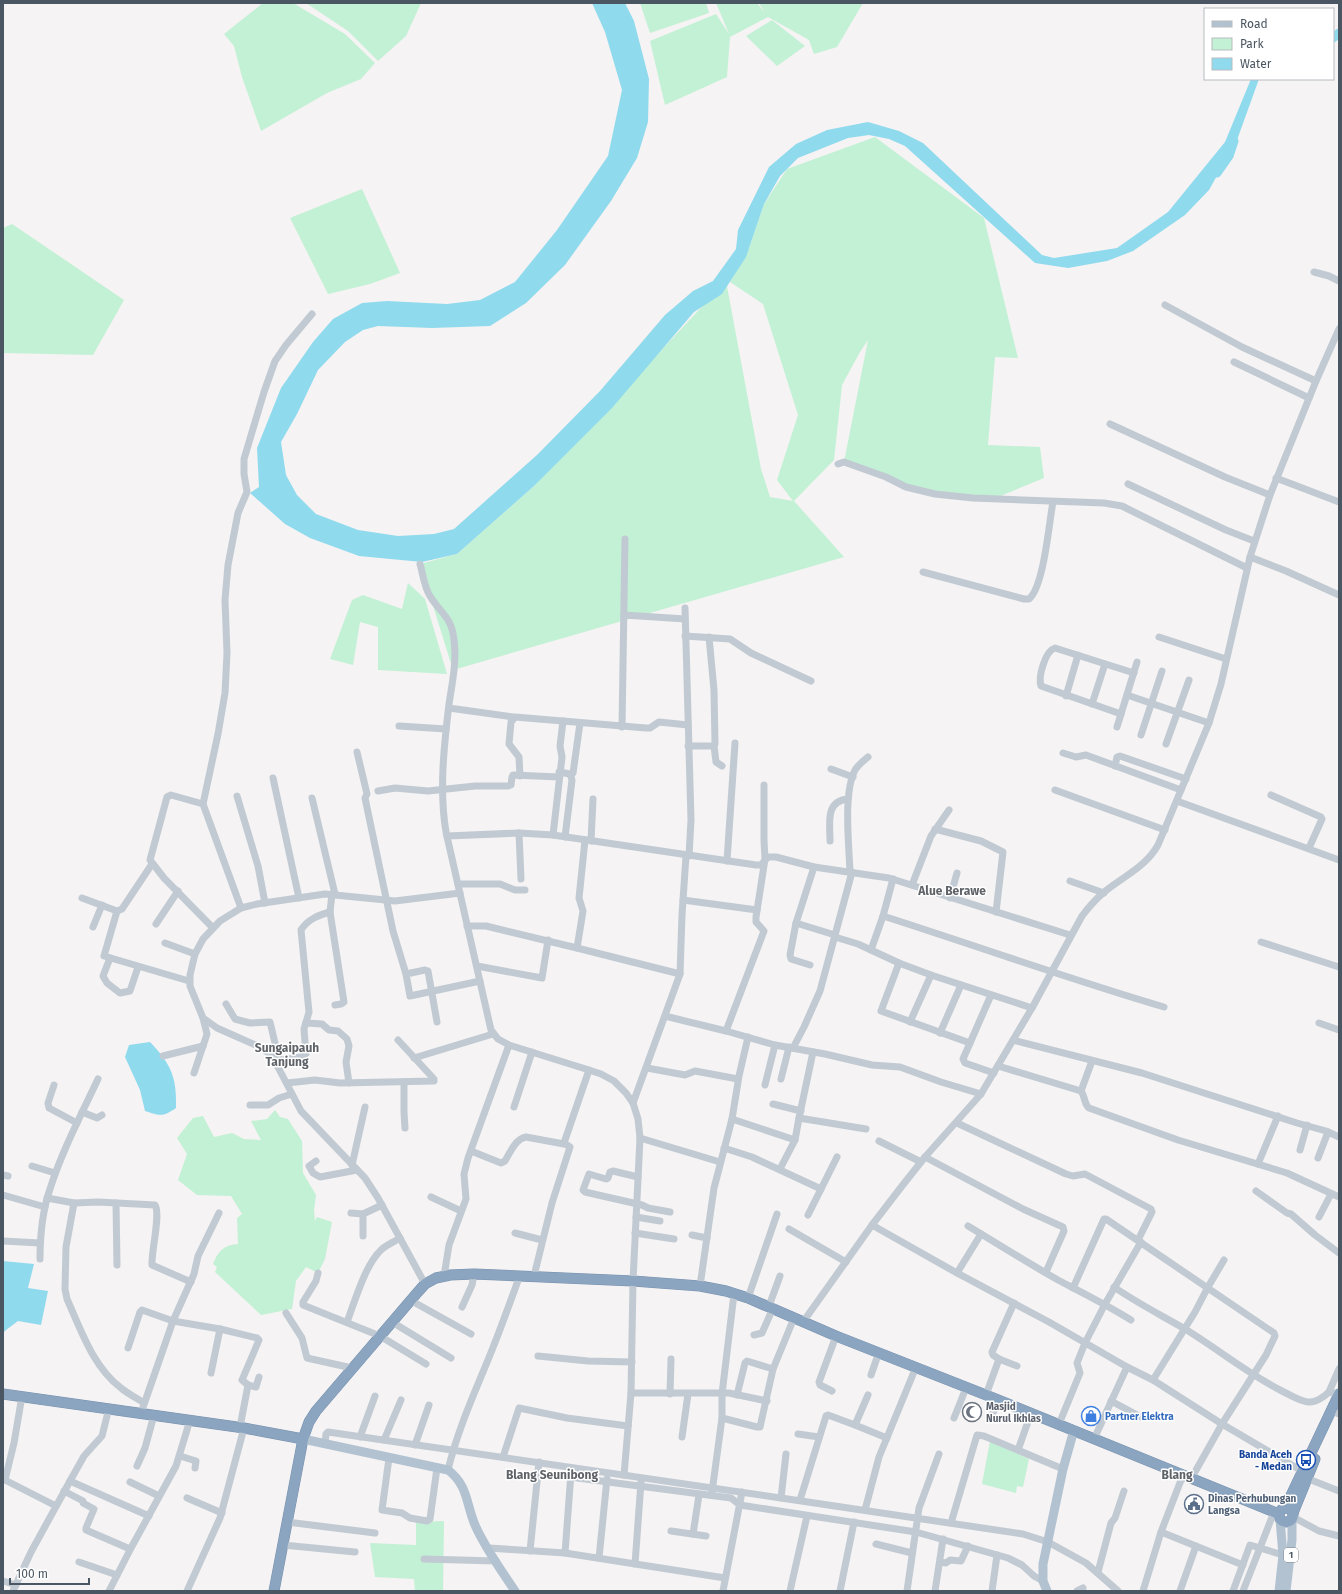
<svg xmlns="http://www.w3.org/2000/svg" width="1342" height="1594" font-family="'Fira Sans',sans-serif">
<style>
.green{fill:#c3f1d5}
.water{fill:#90daee}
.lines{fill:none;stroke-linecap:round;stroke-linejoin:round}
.river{stroke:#90daee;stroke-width:9}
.highway-casing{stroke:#7690ad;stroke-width:11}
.minor{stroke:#c1cad2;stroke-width:7}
.major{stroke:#b3c2d1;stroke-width:9}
.highway{stroke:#8ba5c1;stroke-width:10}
.labels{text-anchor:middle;stroke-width:3;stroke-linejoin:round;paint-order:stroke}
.shield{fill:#fff;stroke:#808990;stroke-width:1}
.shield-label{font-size:9px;font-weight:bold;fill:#4a5661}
.worship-label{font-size:10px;font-weight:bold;fill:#5b616d;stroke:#fff;text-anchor:start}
.shop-label{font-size:10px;font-weight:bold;fill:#366cbe;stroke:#fff;text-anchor:start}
.transit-label{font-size:10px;font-weight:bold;fill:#164399;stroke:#fff;text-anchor:end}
.service-label{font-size:10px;font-weight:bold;fill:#4e5e75;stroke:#fff;text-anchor:start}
.quarter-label{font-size:12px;font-weight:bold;fill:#5f6368;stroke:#fff}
</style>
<rect width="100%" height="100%" fill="#f5f3f3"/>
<!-- green -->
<g class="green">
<path d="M263,3h30l52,31 30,29 -14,16 -34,14 -66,38 -19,-54 -8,-31 -10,-12z"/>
<path d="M306,3h115l-15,33 -28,25 -30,-30z"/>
<path d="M640,3h66l3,10 -59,20z"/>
<path d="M716,3h41l8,10 -6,-10h104l-26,44 -23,7 -5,-14 -41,-23 -38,20 -3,40 -62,28 -15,-64 66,-27 13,20z"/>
<path d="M772,20l33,26 -28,20 -31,-30z"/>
<path d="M875,137l109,81 34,140 -23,-1 -7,88 52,2 4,31 -51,21 -77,-9 -72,-28 24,-122 -8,12 -18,33 -8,75 -40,41 50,56 -391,113 -33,-106 37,-10 77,-68 192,-205 35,188 9,28 23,4 -16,-21 21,-65 -35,-111 -33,-22 19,-34 15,-44 23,-35z"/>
<path d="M362,189l38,84 -30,11 -42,10 -38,-76z"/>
<path d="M12,224l112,76 -31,55 -90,-2v-125z"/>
<path d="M408,583l17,16 22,75 -69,-4v-43l-18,-5 -7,43 -23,-6 22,-59 11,-5 39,14z"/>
<path d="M275,1110l5,7 8,2 14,22 1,32 13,22 -2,15 1,11 2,-4 15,5 -7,37 -7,14 -12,-6 -10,14 -4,28 -31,6 -46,-43 2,-5 -4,-3c5,-13 11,-19 25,-20l-1,-26 5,-4 -11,-18 -34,-1 -19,-15 9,-26 -10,-16 16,-20 10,-2 11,21 18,-4 12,6 17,1 -10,-19 16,-2z"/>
<path d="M990,1441l39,18 -6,28 -6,-1 -1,7 -34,-9z"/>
<path d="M444,1521l-1,70h-28l-1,-12 -39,-2 -5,-34 46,2v-23z"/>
</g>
<!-- water -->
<g class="water">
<path d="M592,3h33l9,18 15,58 -1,43 -11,36 -26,43 -46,64 -39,38 -36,23 -58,2 -54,-2 -15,4 -18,12 -27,28 -21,44 -16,28 5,33 11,20 19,19 42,16 40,6 36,-2 20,-5 83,-74 63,-64 65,-76 28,-24 20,-10 23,-32 2,-19 31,-63 27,-23 31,-14 41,-8 31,9 24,12 119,112 12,3 63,-10 51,-36 57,-70 26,-63h8l-22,61 -28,50 -24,25 -52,36 -26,10 -39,7 -33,-5 -130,-117 -16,-7 -20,-4 -21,3 -50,20 -18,18 -16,28 -18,53 -24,37 -28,18 -82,96 -78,78 -77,68 -35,8 -63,-6 -49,-18 -25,-14 -35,-31 9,-6 -2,-39 24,-60 32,-46 20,-23 29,-16 25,-2 60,3 33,-4 35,-18 42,-52 51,-74 14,-66 -17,-58z"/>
<path d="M150,1042c21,22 27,35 26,66 -13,9 -16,8 -31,3l-5,-21 -15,-33 4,-12z"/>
<path d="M3,1261l31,3 -6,24 20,3 -7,34 -23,-4 -12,9 -3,3z"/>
</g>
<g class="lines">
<!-- river -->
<g class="river">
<path d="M1333,38l6,-5"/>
<path d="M1217,173l12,-17 5,-15"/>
</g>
<!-- highway casing -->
<g class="highway-casing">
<g id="highway">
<path d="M3,1394l241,34 59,11"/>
<circle cx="1286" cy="1515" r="7"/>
<path d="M1285,1508l54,-114"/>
<path d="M1293,1513l22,-54"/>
<path d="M274,1591l29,-152 6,-17 7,-11 101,-118 8,-9 11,-6 14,-3 24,-1 159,7 67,5 26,5 22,7 88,38 150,59 293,119"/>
</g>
</g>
<!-- minor -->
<g class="minor">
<path d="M1314,272l15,4 10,5"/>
<path d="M1165,305l77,42 74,34"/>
<path d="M1234,362l75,36"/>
<path d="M1110,424l115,53 45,18"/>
<path d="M838,464l6,-2 42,15 20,10 29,7 38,4 131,5 18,3 125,62"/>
<path d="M1276,478l63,24"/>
<path d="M1128,484l98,46 28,11"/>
<path d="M1250,557l36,14 53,24"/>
<path d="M420,564c3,10 4,23 10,32 10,17 22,21 24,44 3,21 -2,44 -5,64 -5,42 -10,86 -3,128l45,198 7,9 11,6 80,25 12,4 13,7 12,12 7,10 5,16 2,19 -7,143 -2,112 -7,82"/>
<path d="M923,572l101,27h5c15,-12 20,-77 24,-97"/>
<path d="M685,608l6,212 -2,36"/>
<path d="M624,615l61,4"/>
<path d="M685,636l45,3 21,14 60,28"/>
<path d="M1159,637l67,22"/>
<path d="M1127,695l82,28"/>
<path d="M1066,696l12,-41"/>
<path d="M1092,704l13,-40"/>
<path d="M449,708l64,9"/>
<path d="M1121,714l-80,-28c-3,-9 4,-35 14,-38l79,25"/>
<path d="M399,726l47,3"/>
<path d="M622,727l3,-188"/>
<path d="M1117,727l20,-65"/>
<path d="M1141,735l21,-64"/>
<path d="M1166,744l23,-64"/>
<path d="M688,746h25l2,-2 -1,-54 -5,-53"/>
<path d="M714,746l2,16 6,4"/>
<path d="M357,752l10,42 -2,4 28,133 13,43"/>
<path d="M1063,753l13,4 10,-2 95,35"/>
<path d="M1115,766l2,-9 3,-1 66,23"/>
<path d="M831,769l22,8"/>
<path d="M559,772l11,2 2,6 -7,57"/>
<path d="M571,775l2,-2 7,-50"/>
<path d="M520,776l-1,-19 -10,-13 2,-22 4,-5 131,11h4l9,-6 29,3"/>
<path d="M273,778l26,120"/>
<path d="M1055,790l110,40"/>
<path d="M378,791l17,-3 33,3 47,-5h33l3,-1 1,-8 1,-2 46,2"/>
<path d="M1271,795l50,22 1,2 -13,29"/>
<path d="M237,796l21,70 7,37"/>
<path d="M312,798l23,96"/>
<path d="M1177,801l162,59"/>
<path d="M203,804l-32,-9 -4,2 -17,63 14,18 49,50"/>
<path d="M935,829l46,12 22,11 -7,60"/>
<path d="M519,833l2,46"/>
<path d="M553,835l9,-78 -2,-11 3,-25"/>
<path d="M447,836l72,-3 34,2 203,30h5l7,-8h8l38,10 75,11 181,57"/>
<path d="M591,841l2,-42"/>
<path d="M830,841c0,-18 -5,-40 18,-42"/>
<path d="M727,861l8,-118"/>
<path d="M850,872c-1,-27 -7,-79 5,-102 3,-5 8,-9 13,-13"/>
<path d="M1070,881l34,12"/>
<path d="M458,884h42l15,6h10"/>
<path d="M912,885l19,-49 18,-26"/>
<path d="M332,894l-2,18 14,90 -3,2 -6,1"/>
<path d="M82,898l35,13 -13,45 85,25"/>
<path d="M950,898l7,-25"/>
<path d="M683,900l74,10"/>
<path d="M241,908l-38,-104 15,-70 7,-41 2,-40 -2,-53 3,-35 10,-52 9,-21 -3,-18v-15l20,-67 11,-31 11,-16 26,-31"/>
<path d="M117,911l5,-2 30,-45"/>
<path d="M883,916c94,30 186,63 281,91"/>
<path d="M796,923l39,12"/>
<path d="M156,924l22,-33"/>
<path d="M467,926h19l91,22 6,-37 -4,-13 6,-58"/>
<path d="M93,927l9,-22"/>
<path d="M835,937l23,7 41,19 32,12 101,33"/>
<path d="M1261,942l78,25"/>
<path d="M165,943l30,11"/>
<path d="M577,948l103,26"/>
<path d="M871,950l12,-34 10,-37"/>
<path d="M110,958l-7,18 4,7 13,10 10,-2 8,-24"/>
<path d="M899,963l-18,48 89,32"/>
<path d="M810,965l-16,-5 -3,-1 -1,-4 6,-32 18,-56"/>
<path d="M477,966l65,12 6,-38"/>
<path d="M991,995l-28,64 2,4 29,10"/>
<path d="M226,1004l9,15 15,4 20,-1 9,38"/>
<path d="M665,1016l61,15 49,14 50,9 47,11 28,2 41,15 40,12"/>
<path d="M437,1022l-9,-51 -3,-1 -19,4 4,22 70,-15"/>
<path d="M910,1022l21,-47"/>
<path d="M306,1023l16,1 7,6 9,1 9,8 2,7 -3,16 3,21"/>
<path d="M1319,1023l20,7"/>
<path d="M726,1031l38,-100 -8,-9v-5l9,-58 -1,-19v-55"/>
<path d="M940,1033l21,-48"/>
<path d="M1013,1040l129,33 155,50 29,8 13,6"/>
<path d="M793,1048l11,-21 16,-36 32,-119"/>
<path d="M813,1052l-14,66 67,11"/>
<path d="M163,1056l40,-10"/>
<path d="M414,1058l79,-24"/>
<path d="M275,1061l26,-4 5,-3 -2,-25 5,-17 -8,-82c7,-11 18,-15 29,-18"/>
<path d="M998,1066l83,25c4,5 3,13 8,17l89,32 109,33 52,24"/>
<path d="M647,1068l38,7 10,-4 43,8"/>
<path d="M194,1073l13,-39 -4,-16"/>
<path d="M781,1079l8,-32"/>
<path d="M404,1082v30l1,16"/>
<path d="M287,1083l28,-3 25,3 94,-2v-2l-36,-39"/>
<path d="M54,1085l-6,18 1,5 28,15"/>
<path d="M765,1085l10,-40"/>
<path d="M1081,1091l11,-30"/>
<path d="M633,1103l47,-129 2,-59 4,-59"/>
<path d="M773,1104l28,7"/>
<path d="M250,1105h18l11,-7 13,-4"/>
<path d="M514,1107l18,-55"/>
<path d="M82,1112l15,6 5,-3"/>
<path d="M732,1119l63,21"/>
<path d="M957,1123l109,51 7,2 12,-2 66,35 1,3 -14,28"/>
<path d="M640,1138l80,24"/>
<path d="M879,1141l42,21"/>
<path d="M724,1148l28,9 69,32"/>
<path d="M1300,1150l7,-25"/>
<path d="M471,1151l30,12 4,-2c5,-8 10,-22 21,-24l38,7"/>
<path d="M925,1157l98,52 40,18 1,4 -18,41"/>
<path d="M1318,1158l10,-26"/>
<path d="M316,1161l-7,5 4,7 7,4 37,-7"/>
<path d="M1258,1164l20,-48"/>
<path d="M352,1165l13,-58"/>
<path d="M32,1166l23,7"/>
<path d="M780,1169l15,-29 4,-22"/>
<path d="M3,1175l5,1"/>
<path d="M638,1177l-25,-6 -3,1 -2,6 -2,1 -17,-5 -6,16 2,2 57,13 6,3 22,4"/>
<path d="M1256,1191l31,22 4,1 24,21 24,18"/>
<path d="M3,1195l42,12"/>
<path d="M431,1197l30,14"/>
<path d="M47,1198l27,5 24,-1 57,3c6,9 -4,47 -3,60l39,17"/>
<path d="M74,1203l-8,44 -1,42 2,10c14,31 26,68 54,89 7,6 16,10 23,15"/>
<path d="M116,1203l1,62"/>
<path d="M351,1213l12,1 19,-9"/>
<path d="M363,1214v22"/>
<path d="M808,1215l29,-58"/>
<path d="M636,1217l24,4"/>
<path d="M1319,1217l12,-23"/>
<path d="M872,1225l85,48 92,49 78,45 26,13 69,44 80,47"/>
<path d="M968,1226c30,18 60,37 90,54 25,13 49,25 73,40"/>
<path d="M789,1229l57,33"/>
<path d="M515,1233l27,7"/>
<path d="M635,1233l39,6"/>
<path d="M692,1235l15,3"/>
<path d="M3,1241l37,2"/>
<path d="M40,1259c0,-23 2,-47 10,-70 12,-38 31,-74 48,-110"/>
<path d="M318,1273l-2,8 -13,21v3l77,31 46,28"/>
<path d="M957,1273l24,-39"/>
<path d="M444,1276l5,-31 17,-46 -2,-25 4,-16 41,-113"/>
<path d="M534,1276l18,-73 18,-56 -6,-4 25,-73"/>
<path d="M425,1284l-47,-86 -13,-20 -64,-67 -22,-42 -8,-14 -11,-8 -43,-19 -14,-10 -13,-32v-11l5,-21 8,-15 17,-18 21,-13 16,-4 68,-10 70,7 65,-8"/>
<path d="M700,1286l14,-98 18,-69 7,-43 9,-39"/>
<path d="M1114,1287c23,16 47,28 71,42 33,20 63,45 97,62 8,4 17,10 26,11 7,1 16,-5 21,-10l10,2"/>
<path d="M1073,1288l31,-69h2l168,114 1,3 -9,19 -44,69 -31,55"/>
<path d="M748,1298l29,-84"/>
<path d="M410,1300l61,34"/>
<path d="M769,1306l11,-30"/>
<path d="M462,1307l10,-22 2,-11"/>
<path d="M286,1313l16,25 5,20 45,10"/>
<path d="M347,1322c8,-21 18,-57 34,-72 5,-5 13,-8 19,-12"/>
<path d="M392,1322l59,36"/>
<path d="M803,1322l69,-97 30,-39 23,-29 56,-63 51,-86 50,-92c6,-8 13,-16 21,-23 19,-16 42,-25 55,-48l51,-122 12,-39 29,-127 20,-62 46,-114 23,-52"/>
<path d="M754,1335l8,-2 11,-25"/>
<path d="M128,1348l12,-36 2,-2 31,11 47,8 37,9 2,2 -17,40 6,5"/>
<path d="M538,1356l50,5 44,1"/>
<path d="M999,1359l18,7"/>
<path d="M211,1373l9,-44"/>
<path d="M871,1375l8,-23"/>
<path d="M1153,1380l42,-68 13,-25 16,-27"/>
<path d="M832,1391l-12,-6 -1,-3 17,-46"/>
<path d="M1329,1392l10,-23"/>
<path d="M631,1393h98l38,8"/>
<path d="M670,1394l1,-35"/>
<path d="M737,1395l8,-32 2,-2 26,8"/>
<path d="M986,1395l13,-36 -6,-4 -1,-3 22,-49"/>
<path d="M1111,1401l30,16"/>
<path d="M141,1413l32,-92 21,-47 4,-18 21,-43"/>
<path d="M1337,1413l2,1"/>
<path d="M722,1418l35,9h3l13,-58 21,-51"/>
<path d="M954,1418l12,-30"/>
<path d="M991,1419l7,-20"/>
<path d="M1059,1424l21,-51 -3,-10 8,-20 20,-39 36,-62"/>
<path d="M855,1425l32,13"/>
<path d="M240,1427l8,-42 8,2 3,-10"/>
<path d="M798,1434l21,3"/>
<path d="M360,1437l15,-41"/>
<path d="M682,1437l6,-43"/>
<path d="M1094,1439l33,-72"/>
<path d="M384,1440l17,-40"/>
<path d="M325,1444l1,-10 2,-2 453,66 242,36 25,8 38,21 32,28"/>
<path d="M415,1445l14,-40"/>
<path d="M1018,1450l13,-37"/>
<path d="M180,1456l16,5 -1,7"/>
<path d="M503,1457l16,-49 48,10 61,8"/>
<path d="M389,1458l-7,52 20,3 8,5 17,3 3,-2 7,-51"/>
<path d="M137,1466l8,-18 9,-33"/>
<path d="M448,1470c10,-42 28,-80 44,-120 10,-25 19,-50 28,-75"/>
<path d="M570,1477l161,21 9,7 176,27 92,26 14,7 12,11 9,5"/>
<path d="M1306,1478l33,13"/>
<path d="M3,1479l53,27"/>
<path d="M5,1480l9,-37 8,-47"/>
<path d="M70,1481l79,35"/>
<path d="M130,1482l29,14"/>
<path d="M64,1491l19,10v2l11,6 -8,19v2l44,19"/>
<path d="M712,1492l10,-74v-24l12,-100"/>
<path d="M187,1498l35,15"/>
<path d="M781,1498l5,-44"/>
<path d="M800,1500l26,-84 2,-1 27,10 13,-30"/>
<path d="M865,1510l14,-53 37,-90"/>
<path d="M1293,1517l26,14 20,5"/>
<path d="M287,1522l88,11"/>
<path d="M951,1523l26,-88 7,1 79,33"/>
<path d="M671,1531l35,5"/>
<path d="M1161,1532l82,33"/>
<path d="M693,1534l6,-39"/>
<path d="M876,1544l36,9"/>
<path d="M283,1545l72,7"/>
<path d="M489,1548l76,5 160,25"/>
<path d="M530,1551l9,-89"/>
<path d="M565,1553l6,-80"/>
<path d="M599,1558l8,-79"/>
<path d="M424,1559l72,2"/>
<path d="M79,1562l38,13"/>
<path d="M940,1562l6,1 4,-3 11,1 7,-15"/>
<path d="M635,1564l6,-82"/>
<path d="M1098,1572l13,-49 4,-5 9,-27"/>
<path d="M3,1581l13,4"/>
<path d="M13,1591l18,-39 39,-71 14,-25 18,-20 7,-28"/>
<path d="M109,1591l22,-43 45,-82 14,-46"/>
<path d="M187,1591l33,-73 24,-90"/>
<path d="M723,1591l19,-99"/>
<path d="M790,1591l17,-75"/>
<path d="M840,1591l14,-69"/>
<path d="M907,1591l12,-83 20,-54"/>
<path d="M935,1591l8,-52"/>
<path d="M992,1591l5,-36"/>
<path d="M1077,1591l6,-3"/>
<path d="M1143,1591l18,-59 22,-57"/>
<path d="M1180,1591l16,-45"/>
<path d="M1233,1591l17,-46 33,10"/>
<path d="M1243,1591l31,-79"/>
</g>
<!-- major -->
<g class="major">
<path d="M303,1439l145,31c20,15 18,34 27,55 10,23 26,45 40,66"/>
<path d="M1047,1591l-4,-10v-17l20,-95 11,-39"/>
<path d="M1279,1591l4,-36 -3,-35"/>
<path d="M1286,1591l6,-51v-21"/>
</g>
<!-- highway -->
<use href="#highway" class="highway"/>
</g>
<!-- icons -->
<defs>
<g id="mosque-ring" transform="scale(1)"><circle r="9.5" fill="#fff" stroke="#6b7280" stroke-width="1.5"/><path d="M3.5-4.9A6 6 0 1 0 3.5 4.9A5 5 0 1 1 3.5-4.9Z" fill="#6b7280"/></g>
<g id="shop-ring" transform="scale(1)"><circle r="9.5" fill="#fff" stroke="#3f7fe0" stroke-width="1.5"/><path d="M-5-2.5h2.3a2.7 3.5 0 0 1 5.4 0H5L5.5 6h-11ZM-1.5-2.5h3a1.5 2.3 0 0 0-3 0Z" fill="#3f7fe0"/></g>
<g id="bus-ring" transform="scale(1)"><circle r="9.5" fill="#fff" stroke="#1a4fb4" stroke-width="1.5"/><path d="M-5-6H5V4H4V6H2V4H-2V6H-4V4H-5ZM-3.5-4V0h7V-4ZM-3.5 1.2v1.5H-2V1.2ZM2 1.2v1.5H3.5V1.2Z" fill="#1a4fb4"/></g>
<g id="civic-ring" transform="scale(1)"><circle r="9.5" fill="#fff" stroke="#5c6f8a" stroke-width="1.5"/><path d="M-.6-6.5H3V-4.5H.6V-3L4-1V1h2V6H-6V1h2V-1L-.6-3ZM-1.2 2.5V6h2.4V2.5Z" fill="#5c6f8a"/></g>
</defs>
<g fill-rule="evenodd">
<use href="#mosque-ring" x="972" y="1412"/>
<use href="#shop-ring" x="1091" y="1416"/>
<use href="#bus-ring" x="1306" y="1460"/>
<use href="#civic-ring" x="1194" y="1504"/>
</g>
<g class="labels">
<!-- shield labels -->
<rect class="shield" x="1284" y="1548" width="14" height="14" rx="3"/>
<g class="shield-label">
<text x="1291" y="1558">1</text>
</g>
<!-- worship labels -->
<g class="worship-label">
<text x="986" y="1410">Masjid<tspan x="986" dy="12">Nurul Ikhlas</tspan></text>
</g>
<!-- shop labels -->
<g class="shop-label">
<text x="1105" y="1420">Partner Elektra</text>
</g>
<!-- transit labels -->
<g class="transit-label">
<text x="1292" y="1458">Banda Aceh<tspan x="1292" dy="12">- Medan</tspan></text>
</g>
<!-- service labels -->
<g class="service-label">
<text x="1208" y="1502">Dinas Perhubungan<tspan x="1208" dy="12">Langsa</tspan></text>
</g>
<!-- quarter labels -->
<g class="quarter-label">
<text x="952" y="895">Alue Berawe</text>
<text x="287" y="1052">Sungaipauh<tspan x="287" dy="14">Tanjung</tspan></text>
<text x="552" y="1479">Blang Seunibong</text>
<text x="1177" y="1479">Blang</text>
</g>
</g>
<!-- border -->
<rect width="1342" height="1594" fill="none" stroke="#4a5661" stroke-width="8"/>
<!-- legend -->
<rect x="1204" y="8" width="130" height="72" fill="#ffffff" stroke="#b7bbc0"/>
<rect x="1212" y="21" width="20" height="6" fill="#b3c2d1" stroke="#b7bbc0"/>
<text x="1240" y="28" font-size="12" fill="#4a5661">Road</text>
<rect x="1212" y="38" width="20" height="12" fill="#c3f1d5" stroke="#b7bbc0"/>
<text x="1240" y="48" font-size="12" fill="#4a5661">Park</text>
<rect x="1212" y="58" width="20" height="12" fill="#90daee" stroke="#b7bbc0"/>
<text x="1240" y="68" font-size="12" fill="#4a5661">Water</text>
<!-- scale -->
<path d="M10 1578v6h79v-6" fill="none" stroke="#4a5661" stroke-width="2"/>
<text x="16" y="1578" font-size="12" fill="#4a5661" stroke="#ffffff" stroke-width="3" paint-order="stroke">100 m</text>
</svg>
